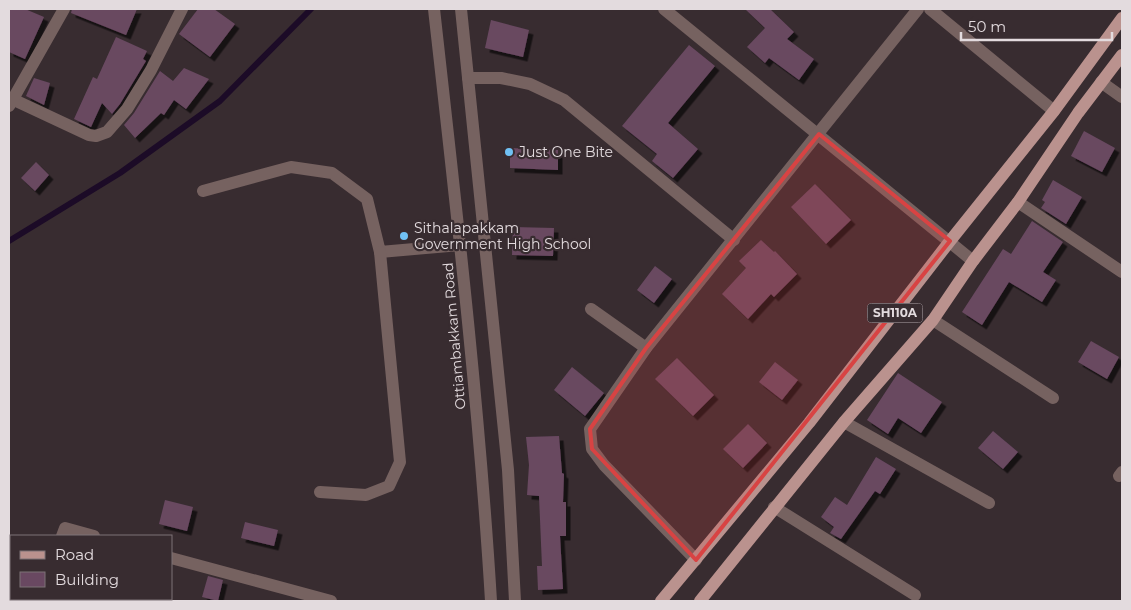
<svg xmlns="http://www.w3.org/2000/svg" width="1131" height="610" font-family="Montserrat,sans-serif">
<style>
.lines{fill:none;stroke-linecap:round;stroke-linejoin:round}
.stream{stroke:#1c0b27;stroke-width:6}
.building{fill:#694861;filter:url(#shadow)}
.minor{stroke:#766260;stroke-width:12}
.major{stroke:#ba928e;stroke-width:12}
.marked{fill:#d84343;fill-opacity:0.2;stroke:#d84343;stroke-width:4;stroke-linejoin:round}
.poi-dot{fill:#70c1f4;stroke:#382c30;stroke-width:2}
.labels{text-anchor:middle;stroke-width:4.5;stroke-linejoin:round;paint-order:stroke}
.shield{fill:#382c30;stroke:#b0a6aa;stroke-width:1}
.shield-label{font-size:12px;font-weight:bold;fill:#e3dbde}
.poi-label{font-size:14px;fill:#e3dbde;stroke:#382c30;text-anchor:start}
.street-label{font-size:14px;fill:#e3dbde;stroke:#382c30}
</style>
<defs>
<filter id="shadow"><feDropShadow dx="4.5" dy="4.5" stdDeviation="0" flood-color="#0009"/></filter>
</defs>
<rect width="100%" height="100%" fill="#382c30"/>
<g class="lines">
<!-- stream -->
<path class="stream" d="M9,241l111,-68 100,-72 91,-92"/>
</g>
<!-- building -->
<g class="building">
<path d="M9,9h16l19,8 -19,42 -16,-7z"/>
<path d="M72,9h65l-11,26 -55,-22z"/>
<path d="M198,9h16l21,15 -25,33 -31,-23z"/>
<path d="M745,9h25l24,23 -7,7 27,20 -15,21 -30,-22 -4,5 -18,-16 18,-19z"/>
<path d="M491,20l38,10 -6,27 -38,-9z"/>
<path d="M116,37l31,14 -4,8 3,2 -26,43 -8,10 -10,-11 -11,24 -17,-8 19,-42 4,2z"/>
<path d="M689,45l26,21 -47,57 30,26 -25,29 -21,-17 5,-7 -35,-28z"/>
<path d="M184,68l25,11 -23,30 -12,-9 -10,15 -3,-2 -26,25 -11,-13 10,-12 26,-42 13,10z"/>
<path d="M34,78l16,5 -6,22 -18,-9z"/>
<path d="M1084,131l31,17 -13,24 -31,-16z"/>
<path d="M510,148l48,2v20l-48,-2z"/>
<path d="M36,162l13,13 -14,16 -14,-13z"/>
<path d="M1053,180l29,17 -16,27 -25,-16 4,-6 -3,-2z"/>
<path d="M815,184l36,36 -25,24 -35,-37z"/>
<path d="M1032,221l31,21 -20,30 13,8 -14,22 -33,-20 -27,43 -20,-13 41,-63 8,5z"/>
<path d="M513,227l41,1 -1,28 -41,-1z"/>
<path d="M761,240l13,12 1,-1 22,23 -23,23 -3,-3 -23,25 -26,-25 24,-26 -7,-7z"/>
<path d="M655,266l17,13 -18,24 -17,-13z"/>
<path d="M1091,341l28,16 -12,22 -29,-17z"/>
<path d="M677,358l37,37 -21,21 -38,-37z"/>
<path d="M775,362l23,18 -16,20 -23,-18z"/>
<path d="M572,367l32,26 -19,23 -31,-26z"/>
<path d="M898,373l44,29 -21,31 -23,-15 -10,16 -21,-14z"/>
<path d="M748,424l19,19 -24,25 -20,-19z"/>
<path d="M993,431l25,21 -15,17 -25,-21z"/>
<path d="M559,436l3,37 2,1 -1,28h3v34h-6l3,53 -25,1 -1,-24h5l-3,-70 -12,-1 2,-30 -3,-28z"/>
<path d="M876,457l20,12 -16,25 -5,-3 -34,48 -11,-6 4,-6 -13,-10 14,-20 12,8z"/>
<path d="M165,500l28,7 -6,24 -28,-7z"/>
<path d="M245,522l33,8 -4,16 -33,-8z"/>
<path d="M208,576l15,4 -5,21 -16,-4z"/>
</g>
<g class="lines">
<!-- minor -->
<g class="minor">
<path d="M434,9c22,197 45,394 57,592"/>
<path d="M461,9l47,461 7,131"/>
<path d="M664,9l309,252"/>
<path d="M930,9l124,102"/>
<path d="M468,78h33l29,6 34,16 170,140"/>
<path d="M1101,82l21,15"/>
<path d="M12,99l77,36 7,1 11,-4 20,-23 24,-39 31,-61"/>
<path d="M9,106l55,-97"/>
<path d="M203,191l88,-24 41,6 35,26 13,53 80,-7"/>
<path d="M1018,202l104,70"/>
<path d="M591,309l55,39"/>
<path d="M933,320l120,78"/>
<path d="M844,422l145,81"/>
<path d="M1119,476l3,-4"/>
<path d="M320,492l46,3 23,-9 11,-24 -20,-210"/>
<path d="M774,507l141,88"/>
<path d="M62,536l3,-8 29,8"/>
<path d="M171,558l160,43"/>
<path d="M696,560l-92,-95 -12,-16 -2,-20 56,-81 272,-339"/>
<path d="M9,581l2,1"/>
<path d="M79,599l10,2"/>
</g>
<!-- major -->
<g class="major">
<path d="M661,601l148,-178 141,-182 104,-130 68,-93"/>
<path d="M700,601l144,-179 89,-102 40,-59 45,-59 60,-89 44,-58"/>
</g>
</g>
<!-- marked area -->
<path class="marked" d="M819,134l131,107 -254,319 -104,-111 -2,-20 56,-81z"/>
<!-- markers -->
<g class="poi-dot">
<circle cx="509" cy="152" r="5"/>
<circle cx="404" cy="236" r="5"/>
</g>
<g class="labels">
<!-- shield labels -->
<rect class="shield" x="867.5" y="303.5" width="55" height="19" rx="4"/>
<g class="shield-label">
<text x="895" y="317">SH110A</text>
</g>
<!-- poi labels -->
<g class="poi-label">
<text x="519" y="157">Just One Bite</text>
<text x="414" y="233">Sithalapakkam<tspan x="414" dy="16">Government High School</tspan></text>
</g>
<!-- street labels -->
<g class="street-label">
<text transform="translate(454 336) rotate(-95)" y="5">Ottiambakkam Road</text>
</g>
</g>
<!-- border -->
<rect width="1131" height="610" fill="none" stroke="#e3dbde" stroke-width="20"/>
<!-- legend -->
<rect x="10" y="535" width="162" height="65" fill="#382c30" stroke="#7c7276"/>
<rect x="20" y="551" width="25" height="8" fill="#ba928e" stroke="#7c7276"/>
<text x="55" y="560" font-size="15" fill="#e3dbde">Road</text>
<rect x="20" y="572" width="25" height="15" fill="#694861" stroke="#7c7276"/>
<text x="55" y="585" font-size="15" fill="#e3dbde">Building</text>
<!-- scale -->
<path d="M961 32v8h151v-8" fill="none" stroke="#e3dbde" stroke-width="2.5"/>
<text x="968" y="32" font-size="15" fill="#e3dbde" stroke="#382c30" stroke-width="4" paint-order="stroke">50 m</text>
</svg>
